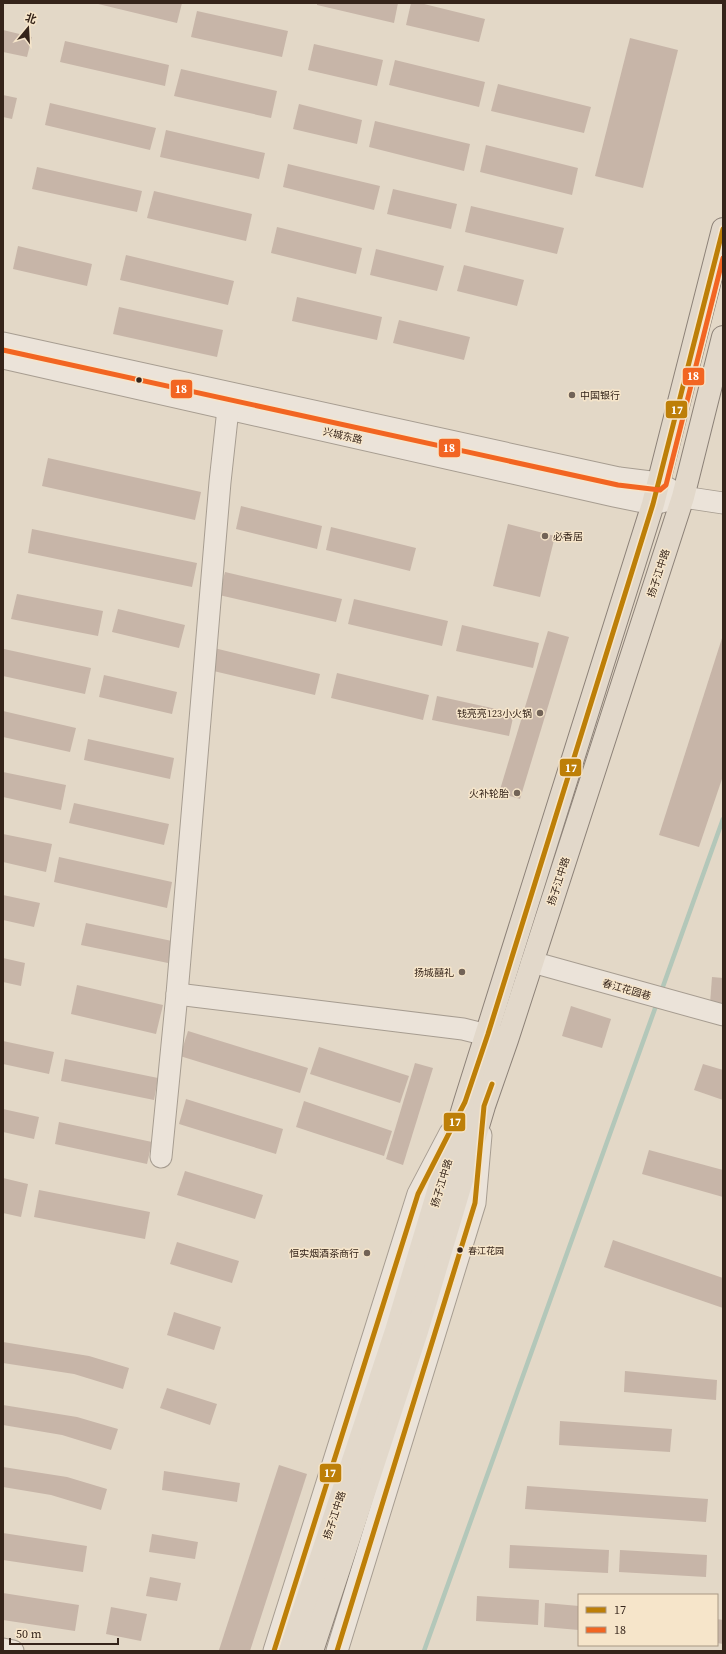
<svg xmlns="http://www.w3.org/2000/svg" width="726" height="1654" font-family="'Source Serif 4','Noto Sans SC',serif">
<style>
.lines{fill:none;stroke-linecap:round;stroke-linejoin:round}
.stream{stroke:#b3c7b9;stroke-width:4.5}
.building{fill:#c7b5a8}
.minor-casing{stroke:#a79d91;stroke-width:23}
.major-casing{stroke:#8d8278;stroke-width:24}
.minor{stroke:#ebe3d9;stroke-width:21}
.major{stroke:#e2d8ca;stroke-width:22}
.bus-1-casing{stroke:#f6e5ca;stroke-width:8}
.bus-2-casing{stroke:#f6e5ca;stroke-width:8}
.bus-1{stroke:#bd7f08;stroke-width:5}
.bus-2{stroke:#f26522;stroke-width:5}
.bus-dot{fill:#35241a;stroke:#f6e5ca;stroke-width:1.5}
.poi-dot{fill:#726357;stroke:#f6e5ca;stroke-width:1.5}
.labels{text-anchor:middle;stroke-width:3;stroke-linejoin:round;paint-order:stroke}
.bus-label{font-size:9px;fill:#35241a;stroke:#f6e5ca;text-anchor:start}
.poi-label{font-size:10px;fill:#35241a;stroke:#f6e5ca;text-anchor:end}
.street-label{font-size:10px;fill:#35241a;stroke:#f6e5ca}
.line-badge{stroke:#f6e5ca;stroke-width:1.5}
.badge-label{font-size:11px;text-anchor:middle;font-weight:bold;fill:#fff}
</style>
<rect width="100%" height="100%" fill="#e3d8c7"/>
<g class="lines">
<!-- stream -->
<g class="stream">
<path d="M661,992l62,-173"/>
<path d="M424,1651l233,-648"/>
</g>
</g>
<!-- building -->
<g class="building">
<path d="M94,3h88l-5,20z"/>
<path d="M317,3h81l-4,20 -77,-18z"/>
<path d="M411,3h9l65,16 -6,23 -73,-17z"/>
<path d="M197,11l91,20 -6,26 -91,-20z"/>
<path d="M3,30l29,7 -5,20 -24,-5z"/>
<path d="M630,38l48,12 -35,138 -48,-12z"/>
<path d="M65,41l104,24 -4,21 -105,-24z"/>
<path d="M314,44l69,16 -6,26 -69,-16z"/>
<path d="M395,60l90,22 -6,25 -90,-22z"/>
<path d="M181,69l96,22 -6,27 -97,-22z"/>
<path d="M498,84l93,23 -7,26 -93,-22z"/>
<path d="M3,95l14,3 -5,21 -9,-2z"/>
<path d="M50,103l106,25 -6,22 -105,-25z"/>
<path d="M299,104l63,16 -5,24 -64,-15z"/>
<path d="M375,121l95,23 -6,27 -95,-24z"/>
<path d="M166,130l99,23 -6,26 -99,-22z"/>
<path d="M486,145l92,23 -6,27 -92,-23z"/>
<path d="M288,164l92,22 -6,24 -91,-23z"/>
<path d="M37,167l105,24 -5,21 -105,-23z"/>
<path d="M393,189l64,15 -6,25 -64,-15z"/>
<path d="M154,191l98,23 -6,27 -99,-23z"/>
<path d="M471,206l93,22 -7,26 -92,-22z"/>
<path d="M277,227l85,21 -6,26 -85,-21z"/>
<path d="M18,246l74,18 -5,22 -74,-17z"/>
<path d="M376,249l68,17 -7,25 -67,-16z"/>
<path d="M126,255l108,26 -6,24 -108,-25z"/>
<path d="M464,265l60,15 -7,26 -60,-15z"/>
<path d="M297,297l85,20 -5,23 -85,-19z"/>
<path d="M119,307l104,23 -6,27 -104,-23z"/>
<path d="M399,320l71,17 -6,23 -71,-17z"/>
<path d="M48,458l153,34 -6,28 -153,-34z"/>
<path d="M241,506l81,20 -5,23 -81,-20z"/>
<path d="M508,524l47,12 -15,61 -47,-11z"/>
<path d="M331,527l85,21 -6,23 -84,-21z"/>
<path d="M32,529l165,34 -5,24 -164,-34z"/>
<path d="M225,572l117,27 -6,23 -117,-27z"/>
<path d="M17,594l86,17 -5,25 -87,-17z"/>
<path d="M354,599l94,22 -6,25 -94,-22z"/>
<path d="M118,609l67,16 -6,23 -67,-16z"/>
<path d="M462,625l77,18 -6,25 -77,-17z"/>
<path d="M548,631l21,6 -49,162 -21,-6z"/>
<path d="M723,635v141l-24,71 -40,-12z"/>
<path d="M210,647l110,27 -5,21 -110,-26z"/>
<path d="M4,649l87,19 -6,26 -82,-18z"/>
<path d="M337,673l92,22 -6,25 -92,-22z"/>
<path d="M104,675l73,17 -5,22 -73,-17z"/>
<path d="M437,696l77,17 -5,23 -77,-16z"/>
<path d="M3,711l73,17 -6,24 -67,-15z"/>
<path d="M88,739l86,19 -4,21 -86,-19z"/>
<path d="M3,772l63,13 -5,25 -58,-13z"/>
<path d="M74,803l95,21 -5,21 -95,-22z"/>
<path d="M3,834l49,10 -6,28 -43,-10z"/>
<path d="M59,857l113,25 -5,26 -113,-26z"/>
<path d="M3,895l37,8 -6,24 -31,-7z"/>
<path d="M86,923l86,18 -4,22 -87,-18z"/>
<path d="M3,958l22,5 -4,23 -18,-4z"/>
<path d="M712,977l11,1v27l-13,-1z"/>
<path d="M77,985l86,20 -7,29 -85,-20z"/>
<path d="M571,1006l40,13 -9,29 -40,-12z"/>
<path d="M188,1031l120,37 -8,25 -120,-37z"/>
<path d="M3,1041l51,11 -5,22 -46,-10z"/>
<path d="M319,1047l90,29 -9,27 -90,-29z"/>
<path d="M65,1059l93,19 -4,22 -93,-19z"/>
<path d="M415,1063l18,5 -30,97 -17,-6z"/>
<path d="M703,1064l20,6v30l-29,-10z"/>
<path d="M186,1099l97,30 -7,25 -97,-30z"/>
<path d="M304,1101l88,30 -8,25 -88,-29z"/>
<path d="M3,1109l36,8 -5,22 -31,-7z"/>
<path d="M59,1122l93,20 -5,22 -92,-20z"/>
<path d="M649,1150l74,20v27l-81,-23z"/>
<path d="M185,1171l78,24 -8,24 -78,-24z"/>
<path d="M3,1178l25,6 -7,33 -18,-4z"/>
<path d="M39,1190l111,22 -5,27 -111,-22z"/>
<path d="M613,1240l110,38v30l-119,-41z"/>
<path d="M177,1242l62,19 -7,22 -62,-19z"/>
<path d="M174,1312l47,15 -7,23 -47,-15z"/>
<path d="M3,1342l86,14 40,12 -6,21 -49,-15 -71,-11z"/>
<path d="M625,1371l92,9 -1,20 -92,-8z"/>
<path d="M167,1388l50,16 -7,21 -50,-17z"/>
<path d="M3,1405l74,12 41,12 -7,21 -49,-15 -59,-10z"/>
<path d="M560,1421l112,8 -2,23 -111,-7z"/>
<path d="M279,1465l28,9 -57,177h-28l-3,-1z"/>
<path d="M3,1467l64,10 40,12 -6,21 -50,-15 -48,-8z"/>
<path d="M164,1471l76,12 -3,19 -75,-12z"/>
<path d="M527,1486l181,13 -2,23 -181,-13z"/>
<path d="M3,1533l84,13 -4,26 -80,-12z"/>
<path d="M152,1534l46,8 -3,17 -46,-7z"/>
<path d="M510,1545l99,5 -1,23 -99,-5z"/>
<path d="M620,1550l87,5 -1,22 -87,-5z"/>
<path d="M150,1577l31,6 -4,18 -31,-5z"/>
<path d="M3,1593l76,12 -4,26 -72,-11z"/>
<path d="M477,1596l62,4 -1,25 -62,-4z"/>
<path d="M545,1603l34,3v24l-35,-3z"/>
<path d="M111,1607l36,7 -6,27 -35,-7z"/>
<path d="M717,1619l6,1v24l-6,-1z"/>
</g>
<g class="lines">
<!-- minor casing -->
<g class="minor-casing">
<g id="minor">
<path d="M3,343l616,135 40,5 24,14 40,6"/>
<path d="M3,358l611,138 39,8 16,-4"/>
<path d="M532,962l191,53"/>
<path d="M177,994l286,35 40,10"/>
<path d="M161,1157l16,-163 43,-512 8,-73"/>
<path d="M3,1649l10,2"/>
<path d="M274,1651l144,-457 32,-61"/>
<path d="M337,1651l138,-448 6,-68"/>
</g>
</g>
<!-- major casing -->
<g class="major-casing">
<g id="major">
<path d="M290,1651l106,-320 69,-229 188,-598 70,-275"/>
<path d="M312,1651l105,-320 67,-225 23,-66 176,-543 40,-160"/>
</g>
</g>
<!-- minor -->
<use href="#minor" class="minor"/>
<!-- major -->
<use href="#major" class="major"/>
<!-- bus-1 casing -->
<g class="bus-1-casing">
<g id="bus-1">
<path d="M274,1651l144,-457 47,-92 23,-68 165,-530 70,-275"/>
<path d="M337,1651l138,-448 9,-97 8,-22"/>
</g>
</g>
<!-- bus-2 casing -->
<g class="bus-2-casing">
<path id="bus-2" d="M3,350l615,135 42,5 6,-5 57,-227"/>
</g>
<!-- bus-1 -->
<use href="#bus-1" class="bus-1"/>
<!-- bus-2 -->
<use href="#bus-2" class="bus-2"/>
</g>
<!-- markers -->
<g class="bus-dot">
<circle cx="139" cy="380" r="3.5"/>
<circle cx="460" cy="1250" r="3.5"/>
</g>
<g class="poi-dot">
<circle cx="572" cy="395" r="4"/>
<circle cx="545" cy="536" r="4"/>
<circle cx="540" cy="713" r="4"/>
<circle cx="517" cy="793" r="4"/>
<circle cx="462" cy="972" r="4"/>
<circle cx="367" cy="1253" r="4"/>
</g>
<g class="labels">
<!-- bus labels -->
<g class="bus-label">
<text x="468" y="1254">春江花园</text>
</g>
<!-- poi labels -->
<g class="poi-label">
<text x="580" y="399" text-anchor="start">中国银行</text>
<text x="553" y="540" text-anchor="start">必香居</text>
<text x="532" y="717">钱亮亮123小火锅</text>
<text x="509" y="797">火补轮胎</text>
<text x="454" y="976">扬城囍礼</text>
<text x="359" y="1257">恒实烟酒茶商行</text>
</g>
<!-- street labels -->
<g class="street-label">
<text transform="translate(343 435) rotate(13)" y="4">兴城东路</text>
<text transform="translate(658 573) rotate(-72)" y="4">扬子江中路</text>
<text transform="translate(558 881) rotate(-72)" y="4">扬子江中路</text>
<text transform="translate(627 989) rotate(16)" y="4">春江花园巷</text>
<text transform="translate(441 1183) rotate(-73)" y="4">扬子江中路</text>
<text transform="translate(334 1515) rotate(-72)" y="4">扬子江中路</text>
</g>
</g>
<g class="line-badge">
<rect x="682" y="367" width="23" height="19" rx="4" fill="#f26522"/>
<rect x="170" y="379" width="23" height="20" rx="4" fill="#f26522"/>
<rect x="665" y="400" width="23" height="19" rx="4" fill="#bd7f08"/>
<rect x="438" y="438" width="23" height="20" rx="4" fill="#f26522"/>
<rect x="559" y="758" width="23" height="19" rx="4" fill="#bd7f08"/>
<rect x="443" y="1112" width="23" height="20" rx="4" fill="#bd7f08"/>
<rect x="319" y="1463" width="23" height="20" rx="4" fill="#bd7f08"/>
</g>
<g class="badge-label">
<text x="693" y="380">18</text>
<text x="181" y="393">18</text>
<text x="677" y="414">17</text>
<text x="449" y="452">18</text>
<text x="571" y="772">17</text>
<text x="455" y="1126">17</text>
<text x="330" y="1477">17</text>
</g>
<!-- border -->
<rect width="726" height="1654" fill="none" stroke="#35241a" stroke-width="8"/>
<!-- legend -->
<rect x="578" y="1594" width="140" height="52" fill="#f6e5ca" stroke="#a99884"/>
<rect x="586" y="1607" width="20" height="6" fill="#bd7f08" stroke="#a99884"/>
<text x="614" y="1614" font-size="12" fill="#35241a">17</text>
<rect x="586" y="1627" width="20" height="6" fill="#f26522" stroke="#a99884"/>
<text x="614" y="1634" font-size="12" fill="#35241a">18</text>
<!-- north arrow -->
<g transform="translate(28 28) rotate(18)" stroke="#f6e5ca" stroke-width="3" paint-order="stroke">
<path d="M0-3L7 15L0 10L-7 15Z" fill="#35241a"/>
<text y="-6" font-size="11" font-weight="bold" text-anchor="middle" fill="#35241a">北</text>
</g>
<!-- scale -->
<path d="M10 1638v6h108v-6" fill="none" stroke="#35241a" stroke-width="2"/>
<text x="16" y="1638" font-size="12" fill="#35241a" stroke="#f6e5ca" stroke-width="3" paint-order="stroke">50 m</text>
</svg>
